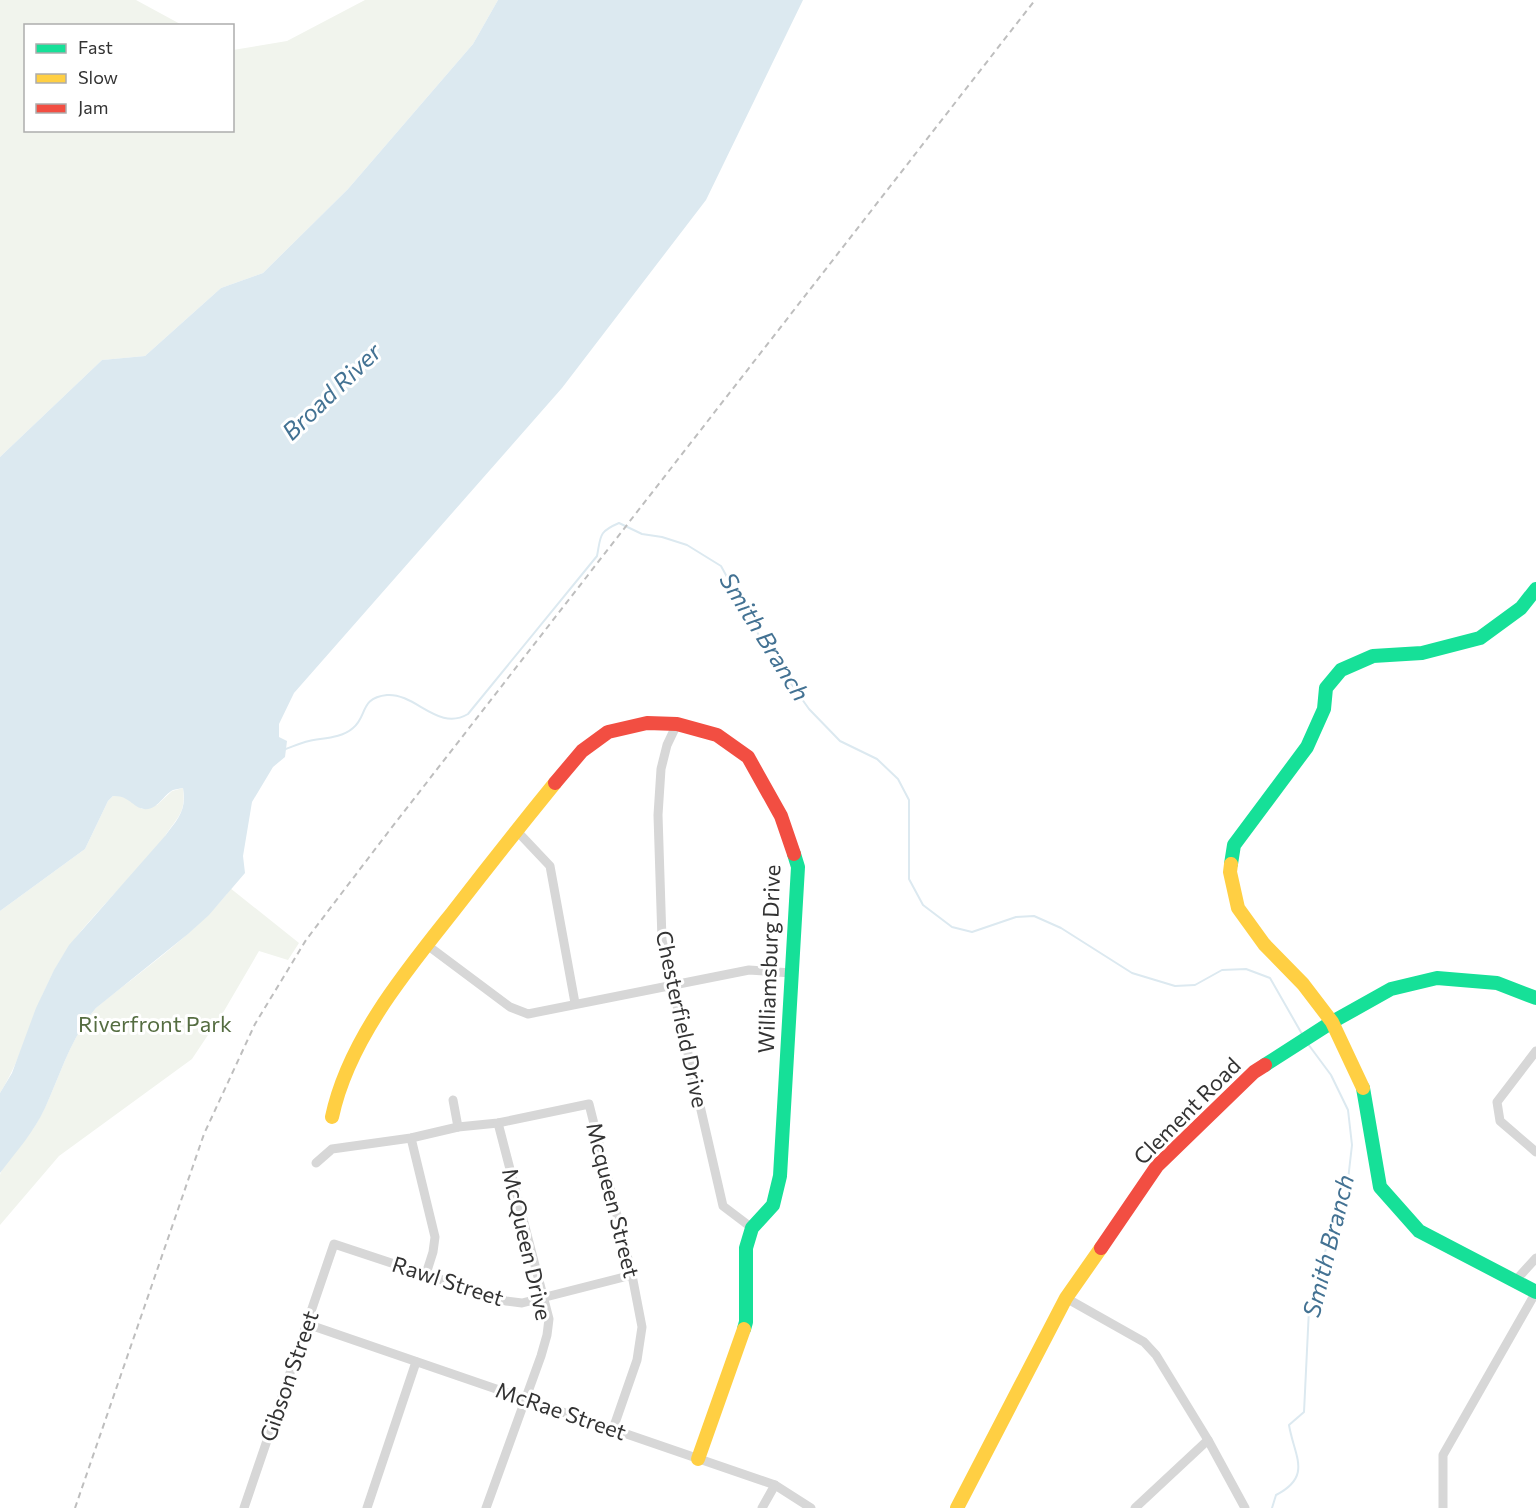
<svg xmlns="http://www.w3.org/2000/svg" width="1536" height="1508" font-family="Commissioner,sans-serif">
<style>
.green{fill:#f1f4ed}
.water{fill:#dce9f0}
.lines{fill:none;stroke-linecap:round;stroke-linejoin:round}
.stream{stroke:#dce9f0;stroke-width:2}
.street{stroke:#d7d7d7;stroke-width:9}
.fast{stroke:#16e098;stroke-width:14}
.slow{stroke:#ffcf43;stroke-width:14}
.jam{stroke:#f24e42;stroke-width:14}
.rail{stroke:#bebebe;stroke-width:2;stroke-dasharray:6 4.5;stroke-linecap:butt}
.labels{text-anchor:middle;stroke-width:6;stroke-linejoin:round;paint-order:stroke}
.street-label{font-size:22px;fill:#333;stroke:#fff}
.park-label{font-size:22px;fill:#556d41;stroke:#fff}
.water-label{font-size:24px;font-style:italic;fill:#437293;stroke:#fff}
</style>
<rect width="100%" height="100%" fill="#fff"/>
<!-- green -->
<g class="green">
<path d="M0,0h136l46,25 -156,1v104h206l1,-80 54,-9 78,-41h133l-25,44 -125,145 -85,84 -42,15 -76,68 -43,4 -102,97z"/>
<path d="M183,788c3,25 -5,28 -18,48l134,107 -11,17 -29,-9 -35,60 -32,48 -133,97 -59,69c0,-16 0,-35 0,-50 2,-10 28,-38 35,-49 23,-38 31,-84 61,-118 45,-37 93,-69 131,-114l-85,-30c-30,34 -66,66 -88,107 -21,39 -30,84 -54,122v-182l85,-62 23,-48 5,-5 9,-1 20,14 15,-4 15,-14z"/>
</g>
<!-- water -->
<path class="water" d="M498,0h305l-97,200 -144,188 -268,305 -15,31v13l8,4 -2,16 -12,10 -21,35 -9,54 2,17 -36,42 -21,19 -92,74c-25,29 -35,65 -51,100 -11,24 -29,44 -45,65v-80l12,-20 24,-65 18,-38 15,-25 96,-109c13,-17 22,-26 18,-48 -4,1 -7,1 -10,2 -10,5 -16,21 -29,19 -12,-2 -15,-14 -31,-13l-5,5 -23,48 -85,62v-454l102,-97 43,-4 76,-68 42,-15 85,-84 125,-145z"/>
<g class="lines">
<!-- stream -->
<g class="stream">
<path d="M283,750c9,-3 17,-7 26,-9 14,-3 33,-3 44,-13 15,-12 6,-30 34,-33 29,-2 51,37 81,19l129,-158c4,-20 1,-24 22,-33l23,11 20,3 25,8 34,21 46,84 42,59 31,32 37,18 21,20 11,21v79l14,26 29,22 20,5 44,-15 18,-1 27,12 71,45 43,13 20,-1 27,-15 24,-1 24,9 32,56"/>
<path d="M1272,1508l4,-13c37,-19 18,-39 13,-70l15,-13 5,-103 22,-78 15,-34 6,-52 -4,-35 -17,-35 -23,-31"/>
</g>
<!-- street -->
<g class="street">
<path d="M677,724l-10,21 -6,24 -3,46 4,125 61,266 29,22"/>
<path d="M516,830l34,36 25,137"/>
<path d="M427,945l83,62 18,7 221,-44 43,3"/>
<path d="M1536,1051l-39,51 3,19 36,31"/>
<path d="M453,1100l5,27"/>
<path d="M411,1138l24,99 -2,15 -7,22"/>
<path d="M316,1163l16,-14 79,-11 47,-11 40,-4 91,-19 43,171 10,52 -5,33 -24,69"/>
<path d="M1516,1280l20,-22"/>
<path d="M1066,1298l78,44 12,13 52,85 37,68"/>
<path d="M307,1324l468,161 36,23"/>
<path d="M244,1508l90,-264 172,57 16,2 110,-28"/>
<path d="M367,1508l49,-146"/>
<path d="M486,1508l55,-152 6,-21 2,-16 -51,-196"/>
<path d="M762,1508l13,-23"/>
<path d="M1135,1508l73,-68"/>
<path d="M1443,1508v-53l93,-163"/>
</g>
<!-- fast -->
<g class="fast">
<path d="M1231,864l3,-19 73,-98 17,-38 2,-21 15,-18 32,-14 49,-3 58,-15 41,-30 15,-19"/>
<path d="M1265,1065l67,-43 59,-33 46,-11 60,5 39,15"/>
<path d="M1363,1088l17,99 39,44 117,61"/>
<path d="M744,1329l2,-7v-74l6,-20 21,-23 7,-29 18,-309 -4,-13"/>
</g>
<!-- slow -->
<g class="slow">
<path d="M1231,864l-1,8 8,36 26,36 39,40 29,38 31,66"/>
<path d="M332,1117c16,-76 73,-145 120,-204 34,-44 68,-87 103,-130"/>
<path d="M698,1459l46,-130"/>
<path d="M957,1508l109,-210 35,-50"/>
</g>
<!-- jam -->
<g class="jam">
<path d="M555,783l27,-32 26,-19 39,-9 30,1 40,11 31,22 33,59 13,38"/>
<path d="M1101,1248l56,-82 97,-94 11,-7"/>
</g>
<!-- rail -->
<path class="rail" d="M75,1508l129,-374 51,-110 51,-84 83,-109 646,-831"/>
</g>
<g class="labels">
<!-- street labels -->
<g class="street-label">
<text transform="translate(769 959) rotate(-88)" y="8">Williamsburg Drive</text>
<text transform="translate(682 1019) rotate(78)" y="8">Chesterfield Drive</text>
<text transform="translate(1187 1111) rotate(-45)" y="8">Clement Road</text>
<text transform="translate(613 1200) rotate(76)" y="8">Mcqueen Street</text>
<text transform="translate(527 1244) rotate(77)" y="8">McQueen Drive</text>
<text transform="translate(448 1281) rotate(18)" y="8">Rawl Street</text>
<text transform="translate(289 1376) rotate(-71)" y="8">Gibson Street</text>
<text transform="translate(561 1411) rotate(19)" y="8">McRae Street</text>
</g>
<!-- park labels -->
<g class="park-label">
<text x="155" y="1032">Riverfront Park</text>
</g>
<!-- water labels -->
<g class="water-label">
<text transform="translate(332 392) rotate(-44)" y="8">Broad River</text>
<text transform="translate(764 637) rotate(58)" y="8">Smith Branch</text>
<text transform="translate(1329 1246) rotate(-76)" y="8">Smith Branch</text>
</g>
</g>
<!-- legend -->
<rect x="24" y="24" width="210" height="108" fill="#ffffff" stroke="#adadad" stroke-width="1.5"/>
<rect x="36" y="44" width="30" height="9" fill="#16e098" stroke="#adadad" stroke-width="1.5"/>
<text x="78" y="54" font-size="18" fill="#333333">Fast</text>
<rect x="36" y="74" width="30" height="9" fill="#ffcf43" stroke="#adadad" stroke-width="1.5"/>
<text x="78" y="84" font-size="18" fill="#333333">Slow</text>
<rect x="36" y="104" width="30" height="9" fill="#f24e42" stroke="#adadad" stroke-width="1.5"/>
<text x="78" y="114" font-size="18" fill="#333333">Jam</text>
</svg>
